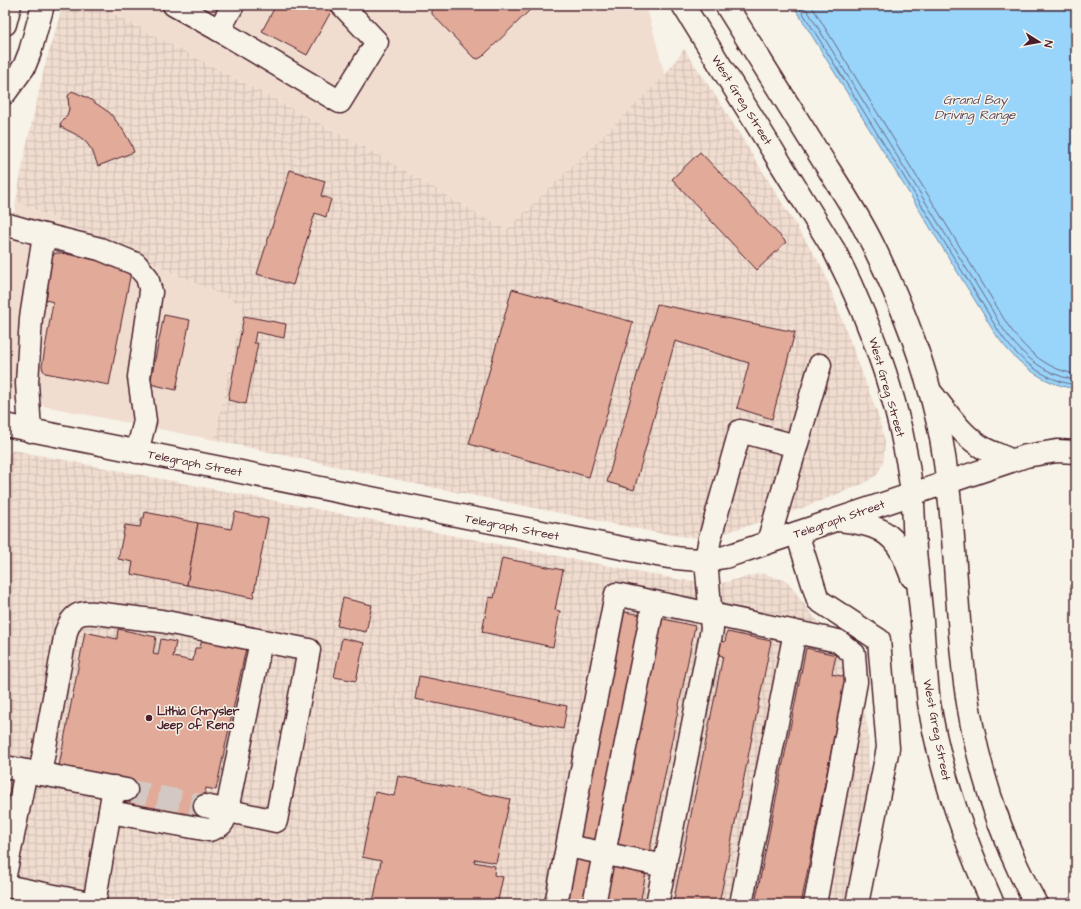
<svg xmlns="http://www.w3.org/2000/svg" width="1081" height="909" font-family="'Architects Daughter',sans-serif">
<style>
.built{fill:#f1ddd0}
.industrial{fill:url(#industrial-grid)}
.water{fill:#99d4fa;stroke:#798ca7}
.lines{fill:none;stroke-linecap:round;stroke-linejoin:round}
.shore{stroke:#6a677e;stroke-width:1}
.building{fill:#e2aa99;stroke:#4a1f2b}
.minor-tunnel{stroke:#d4c9c2;stroke-width:22;stroke-dasharray:22 11;stroke-linecap:butt}
.minor-casing{stroke:#4a1f2b;stroke-width:25}
.major-casing{stroke:#4a1f2b;stroke-width:25}
.minor{stroke:#f7f3e8;stroke-width:22}
.major{stroke:#f7f3e8;stroke-width:22}
.poi-dot{fill:#4a1f2b;stroke:#f7f3e8;stroke-width:1.5}
.labels{text-anchor:middle;stroke-width:3;stroke-linejoin:round;paint-order:stroke}
.street-label{font-size:12px;fill:#4a1f2b;stroke:#f7f3e8}
.poi-label{font-size:12px;font-weight:bold;fill:#4a1f2b;stroke:#f7f3e8;text-anchor:start}
.water-label{font-size:13px;font-style:italic;fill:#5e4c5f;stroke:#f7f3e8}
</style>
<defs>
<pattern id="industrial-grid" width="8" height="8" patternUnits="userSpaceOnUse"><rect width="8" height="8" fill="#f1ddd0"/><path d="M0 4h8M4 0v8" fill="none" stroke="#d0bdb3"/></pattern>
</defs>
<rect width="100%" height="100%" fill="#f7f3e8"/>
<filter id="ink" filterUnits="userSpaceOnUse"><feTurbulence type="fractalNoise" baseFrequency=".025" numOctaves="2"/><feDisplacementMap in="SourceGraphic" scale="8" xChannelSelector="R" yChannelSelector="G"/><feConvolveMatrix kernelMatrix="1 2 1 2 8 2 1 2 1" color-interpolation-filters="sRGB"/></filter>
<g filter="url(#ink)">
<!-- built -->
<g class="built">
<path d="M98,5h548l19,70 -159,155 -136,-80z"/>
<path d="M16,201l227,104 -29,135 -206,-41 -3,-4v-83l3,-48z"/>
</g>
<!-- industrial -->
<g class="industrial">
<path d="M63,5h35l272,145 136,80 159,-155 19,-26 37,55 102,165 55,146 7,27 -2,21 -6,12 -14,9 -63,25 -94,30 -43,-5 -242,-49 -207,-45 29,-135 -227,-104 9,-49 21,-91z"/>
<path d="M13,450l669,130 39,3 41,-10 25,8 26,35 42,41 13,73 1,64 -23,110h-841v-446z"/>
</g>
<!-- water -->
<path class="water" d="M793,5h283v384c-42,-6 -73,-38 -92,-74z"/>
<g class="lines">
<!-- shore -->
<g class="shore">
<path d="M798,5l190,308c18,35 47,66 88,72"/>
<path d="M804,5l188,305c17,33 45,64 84,70"/>
<path d="M811,5l186,302c17,31 42,62 79,67"/>
</g>
</g>
<!-- building -->
<g class="building">
<path d="M276,5h51l6,3 -26,47 -45,-24z"/>
<path d="M433,5h102l-53,52 -4,2 -5,-2 -41,-43v-6z"/>
<path d="M72,91l16,7 22,15 13,17 8,14 3,8 -36,14 -6,-16 -7,-9 -8,-6 -16,-8 -1,-3 7,-9 2,-6 -1,-13z"/>
<path d="M700,152l86,90 -29,28 -85,-91z"/>
<path d="M290,170l35,11 -4,15 10,3 -5,18 -11,-4 -22,72 -36,-11z"/>
<path d="M55,253h6l71,14 -23,118 -64,-12 -2,-3 -1,-4 11,-64 -7,-2 2,-12 -2,-3 2,-15 3,-4v-7z"/>
<path d="M512,289l121,33 -44,155 -120,-33z"/>
<path d="M657,304l138,28 -23,87 -35,-11 12,-45 -74,-22 -41,149 -27,-8z"/>
<path d="M164,315l26,5 -14,70 -26,-6z"/>
<path d="M244,316l42,8 -2,14 -28,-6 -2,11h4l-12,61 -18,-4z"/>
<path d="M145,512l53,11 -11,62 -56,-11 2,-12 -15,-3 7,-34 15,2 2,-9h2z"/>
<path d="M235,512l33,7 -15,79 -66,-13 11,-62 33,6z"/>
<path d="M502,558l61,12 -8,40 5,1 -7,36 -71,-15 7,-35 5,1z"/>
<path d="M343,598l29,7 -6,27 -29,-6z"/>
<path d="M624,612l19,3 -47,228 -18,-3z"/>
<path d="M659,618l36,8 -46,228 -36,-7z"/>
<path d="M118,629l38,8 -3,17 5,1 3,-16 15,3 -3,15 20,4 2,-13h5l2,-9 44,9 -30,142 -10,-2 -6,32 -77,-15 5,-25 -69,-14 26,-134 32,7z"/>
<path d="M727,632l44,9 -52,263h-46l50,-248 -7,-2 3,-13 6,1z"/>
<path d="M342,638l22,5 -8,38 -22,-4z"/>
<path d="M806,648l30,7 -4,19 14,3 -45,227h-46z"/>
<path d="M419,676l148,30 -4,23 -148,-30z"/>
<path d="M398,776l112,23 -14,64 -21,-4 -1,3 21,4 -1,9 9,2 -6,27 -124,-1 8,-42 -19,-4 13,-65 19,4z"/>
<path d="M575,857l19,4 -9,43h-20z"/>
<path d="M610,865l36,7 -6,32h-38z"/>
</g>
<g class="lines">
<!-- minor-tunnel -->
<path class="minor-tunnel" d="M126,790l79,16"/>
<!-- minor casing -->
<g class="minor-casing">
<g id="minor">
<path d="M174,5l45,25 14,-25"/>
<path d="M219,30l121,72 37,-60 -35,-37"/>
<path d="M5,224l39,11 56,14 36,15 11,13 4,15 -12,85 6,44 -8,31"/>
<path d="M5,425l657,131c24,4 38,5 63,1l301,-101 31,-5 19,1"/>
<path d="M30,431l-3,-48 4,-65 13,-83"/>
<path d="M797,533l21,67 61,40 9,108 -31,156"/>
<path d="M768,542l52,-177"/>
<path d="M5,767l121,23"/>
<path d="M40,774l26,-142c6,-17 12,-20 29,-19l66,8 148,29 -33,171 -71,-15"/>
<path d="M110,812l99,18c13,-4 15,-6 18,-20l34,-169"/>
<path d="M568,846l97,20"/>
<path d="M5,875l21,-104"/>
<path d="M5,886l89,18 20,-117"/>
<path d="M556,904l60,-310 222,47 16,13 2,28 -41,222"/>
<path d="M594,904l60,-302"/>
<path d="M657,904l55,-275 -6,-69 4,-22 30,-107 56,15"/>
<path d="M741,904l54,-272"/>
</g>
</g>
<!-- major casing -->
<g class="major-casing">
<g id="major">
<path d="M683,5l151,245c39,76 67,157 78,242 2,19 2,39 3,58 2,24 5,48 7,71 2,28 4,55 7,82 11,70 35,136 64,201"/>
<path d="M726,5c31,49 62,99 93,149 18,29 39,60 54,91 28,57 51,116 65,178 18,85 16,173 27,260 10,76 34,154 71,221"/>
<path d="M5,24l5,-19"/>
<path d="M5,93l19,-26 6,-15 13,-47"/>
<path d="M933,395c15,19 30,42 52,54 8,4 17,7 25,11"/>
<path d="M838,520c23,3 46,5 60,26 6,9 10,21 14,31"/>
</g>
</g>
<!-- minor -->
<use href="#minor" class="minor"/>
<!-- major -->
<use href="#major" class="major"/>
</g>
</g>
<!-- markers -->
<circle class="poi-dot" cx="149" cy="718" r="4"/>
<g class="labels">
<!-- street labels -->
<g class="street-label">
<text transform="translate(742 100) rotate(58)" y="4">West Greg Street</text>
<text transform="translate(887 387) rotate(74)" y="4">West Greg Street</text>
<text transform="translate(195 463) rotate(11)" y="4">Telegraph Street</text>
<text transform="translate(839 519) rotate(-19)" y="4">Telegraph Street</text>
<text transform="translate(512 527) rotate(11)" y="4">Telegraph Street</text>
<text transform="translate(937 730) rotate(79)" y="4">West Greg Street</text>
</g>
<!-- poi labels -->
<g class="poi-label">
<text x="157" y="715">Lithia Chrysler<tspan x="157" dy="14">Jeep of Reno</tspan></text>
</g>
<!-- water labels -->
<g class="water-label">
<text x="975" y="104">Grand Bay<tspan x="975" dy="15">Driving Range</tspan></text>
</g>
</g>
<!-- margin -->
<rect width="1081" height="909" fill="none" stroke="#f7f3e8" stroke-width="20"/>
<rect x="10" y="10" width="1061" height="889" fill="none" stroke="#4a1f2b" stroke-width="1.5" filter="url(#ink)"/>
<!-- north arrow -->
<g transform="translate(1039 42) rotate(101)" stroke="#f7f3e8" stroke-width="3" paint-order="stroke">
<path d="M0-3L7 15L0 10L-7 15Z" fill="#4a1f2b"/>
<text y="-6" font-size="11" font-weight="bold" text-anchor="middle" fill="#4a1f2b">N</text>
</g>
</svg>
